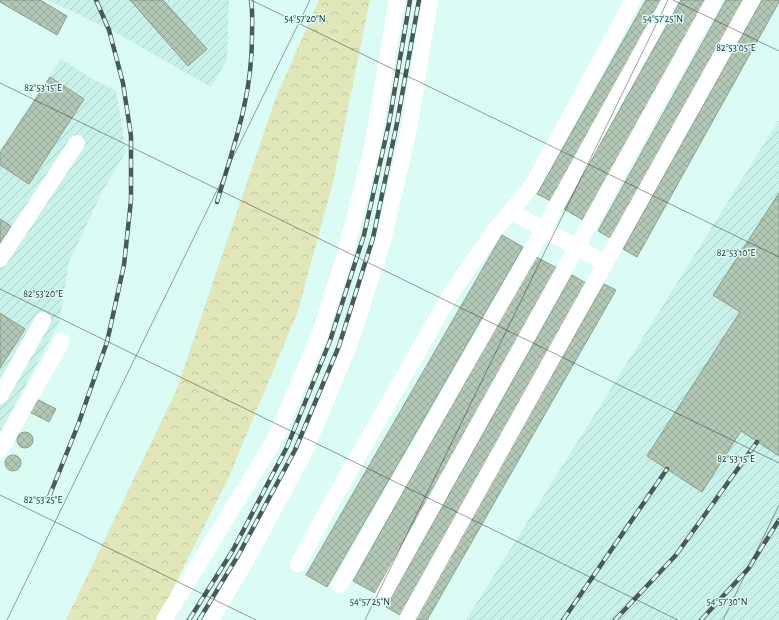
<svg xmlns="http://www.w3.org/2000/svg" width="779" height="620" font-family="'Alegreya Sans',sans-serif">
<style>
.industrial{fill:url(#industrial-furrows)}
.forest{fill:url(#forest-crowns)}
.building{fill:url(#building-cross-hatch);stroke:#8a9e8c}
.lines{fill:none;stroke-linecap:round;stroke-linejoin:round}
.minor{stroke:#fff;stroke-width:16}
.rail-casing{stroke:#495a57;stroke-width:4.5}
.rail{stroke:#dbfcf5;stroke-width:3;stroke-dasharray:9;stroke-linecap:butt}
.ticks{fill:none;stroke:#212d2b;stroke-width:1;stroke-opacity:0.45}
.ticks-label{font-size:10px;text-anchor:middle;fill:#212d2b;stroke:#dbfcf5;stroke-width:3;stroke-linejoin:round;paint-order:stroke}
</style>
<defs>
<pattern id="industrial-furrows" width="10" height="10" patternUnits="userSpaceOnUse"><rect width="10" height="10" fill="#c8f1e9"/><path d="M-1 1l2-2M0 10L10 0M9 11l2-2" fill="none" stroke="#accfc8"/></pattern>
<pattern id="forest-crowns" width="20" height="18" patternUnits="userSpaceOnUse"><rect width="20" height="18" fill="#e1e7b9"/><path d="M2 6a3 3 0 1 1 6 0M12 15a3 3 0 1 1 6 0" fill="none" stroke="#c1c69f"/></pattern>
<pattern id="building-cross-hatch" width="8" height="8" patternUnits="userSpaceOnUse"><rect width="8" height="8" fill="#b2c7b4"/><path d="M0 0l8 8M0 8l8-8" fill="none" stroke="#99ab9b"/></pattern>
</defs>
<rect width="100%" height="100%" fill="#dbfcf5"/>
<!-- industrial -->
<g class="industrial">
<path d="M48,0h181l-2,60 -16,27 -100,-57z"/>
<path d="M61,59l31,20 24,12 10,61 -23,38 -34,72 -10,61 -59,109v-282z"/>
<path d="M779,120v500h-313z"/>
</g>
<!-- forest -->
<path class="forest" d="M319,0h51l-37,182 -35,129 -70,168 -71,141h-91l110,-229 100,-294z"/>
<!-- building -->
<g class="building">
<path d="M0,0h40l27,16 -10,19 -57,-33z"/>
<path d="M130,0h33l44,49 -19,17z"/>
<path d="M646,0h17l-112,201 -14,-7z"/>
<path d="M681,0h26l-124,220 -19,-11z"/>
<path d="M726,0h18l-133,238 -13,-7z"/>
<path d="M762,0h17v2l-142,255 -14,-8z"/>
<path d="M50,77l34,22 -55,85 -29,-19v-12z"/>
<path d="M779,193v263l-38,-25 -39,61 -55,-36 93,-144 -27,-17z"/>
<path d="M0,219l11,7 -11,17z"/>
<path d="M502,235l21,12 -196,340 -21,-12z"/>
<path d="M536,257l23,12 -184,324 -22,-12z"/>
<path d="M572,275l14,8 -186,332 -14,-8z"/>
<path d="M604,284l12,6 -189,330h-14z"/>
<path d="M0,313l25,16 -25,39z"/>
<path d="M31,396l25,13 -7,13 -25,-13z"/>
<circle cx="25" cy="440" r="8"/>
<circle cx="13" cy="463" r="8"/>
</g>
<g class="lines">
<!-- minor -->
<g class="minor">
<path d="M510,211c32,18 64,34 95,52"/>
<path d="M0,259l77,-116"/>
<path d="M0,396l43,-76"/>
<path d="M0,450l62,-109"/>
<path d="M298,564l27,-50 127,-222 43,-62 38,-46 100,-184"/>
<path d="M340,585l203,-355 127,-230"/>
<path d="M381,599l333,-599"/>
<path d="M408,617l344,-617"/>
<path d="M164,620l111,-181 45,-105 24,-76 28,-110 25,-148"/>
<path d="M211,620l36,-61 57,-106 45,-107 34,-105 26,-112 21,-129"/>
</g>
<!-- rail casing -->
<g class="rail-casing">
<g id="rail">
<path d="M217,202c17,-57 35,-105 35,-165 0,-13 1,-25 -1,-37"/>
<path d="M49,497l29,-72 29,-83 17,-77 7,-65v-64l-8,-53 -14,-53 -13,-30"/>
<path d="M189,620l44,-70 54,-103 43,-106 34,-106 25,-112 21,-123"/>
<path d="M199,620l40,-66 56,-104 44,-104 34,-108 24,-115 22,-123"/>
<path d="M563,620l104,-151"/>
<path d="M615,620l61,-65 81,-113"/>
<path d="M701,620l47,-51 31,-49"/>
</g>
</g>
<!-- rail -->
<use href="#rail" class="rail"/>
</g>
<!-- ticks -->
<path class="ticks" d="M251,0l528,257M673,0l106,51M0,83l779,380M0,289l678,331M0,495l256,125M7,620l303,-620M365,620l303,-620M723,620l56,-115"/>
<g class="ticks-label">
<text x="305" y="22">54°57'20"N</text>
<text x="663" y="22">54°57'25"N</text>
<text x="736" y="51">82°53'05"E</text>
<text x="43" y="91">82°53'15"E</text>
<text x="736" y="256">82°53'10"E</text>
<text x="43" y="297">82°53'20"E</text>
<text x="736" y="462">82°53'15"E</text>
<text x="43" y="503">82°53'25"E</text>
<text x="370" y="605">54°57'25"N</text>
<text x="727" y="605">54°57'30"N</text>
</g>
</svg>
